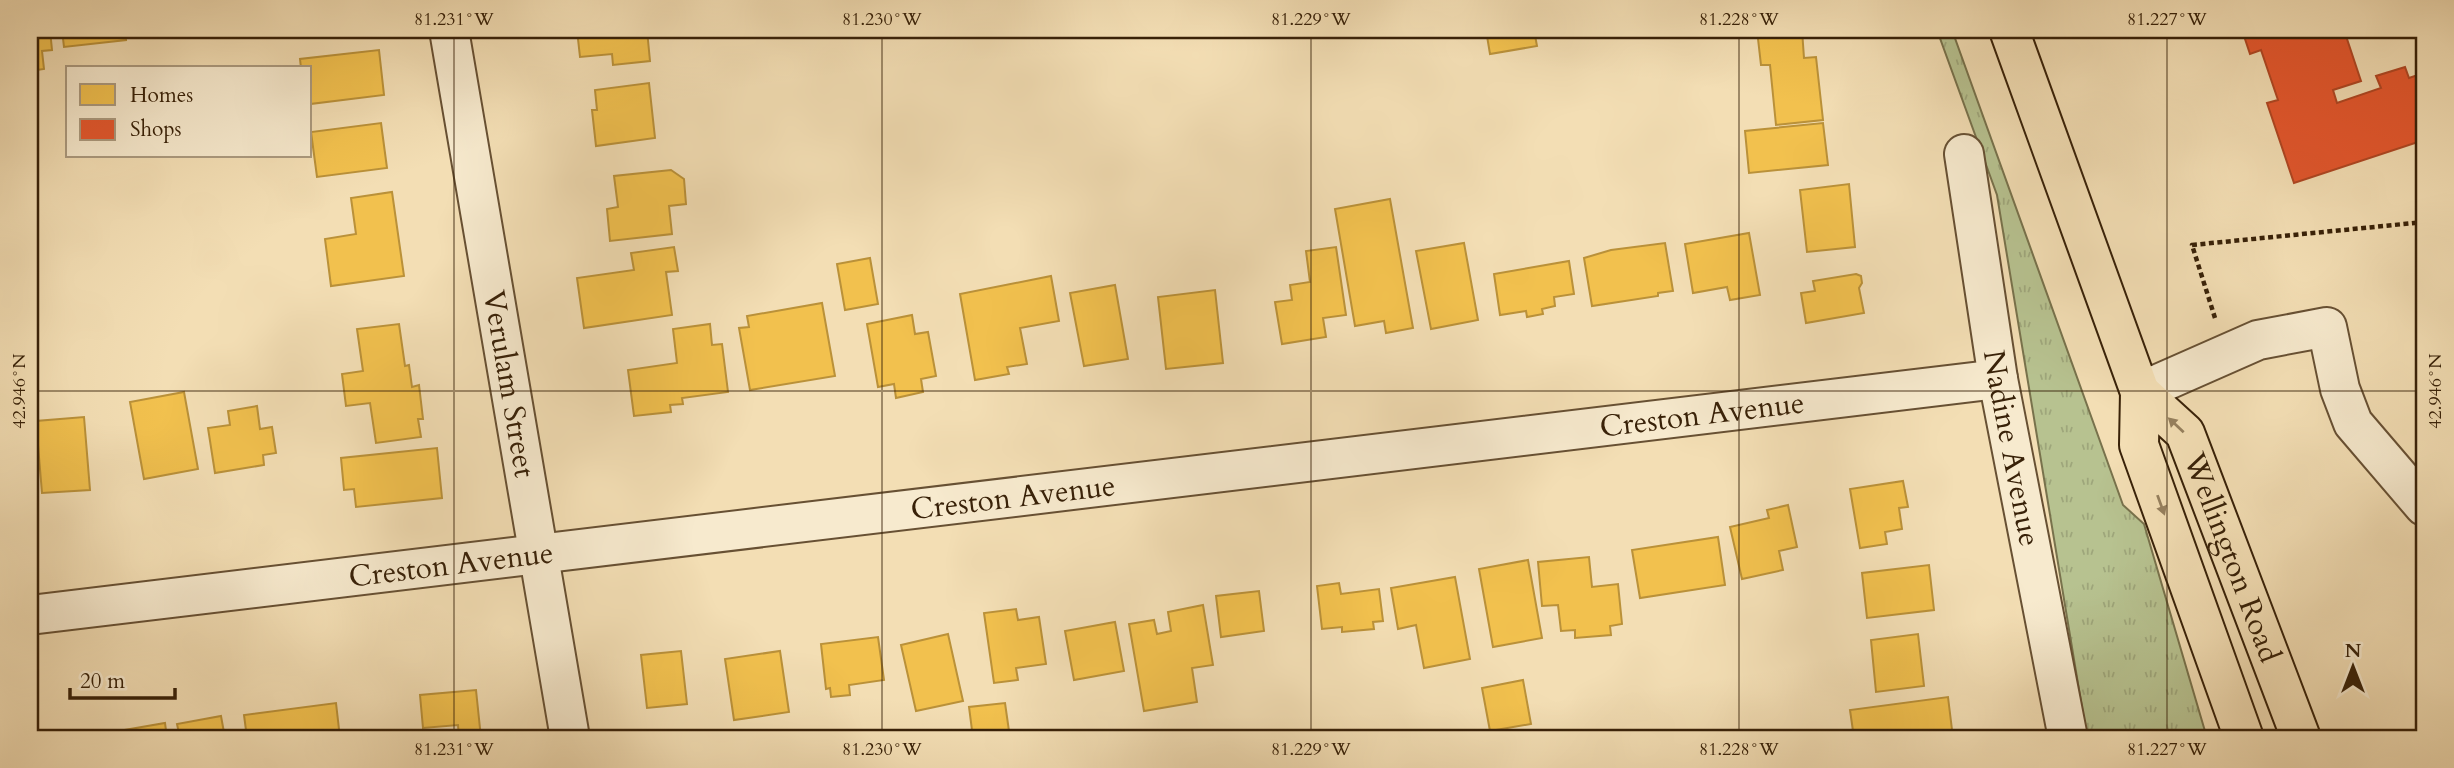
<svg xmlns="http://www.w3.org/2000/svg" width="2454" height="768" font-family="Cardo,serif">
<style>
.grass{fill:url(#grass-tufts);stroke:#78724c;stroke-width:2}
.homes{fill:#f2c14e;stroke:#ba9139;stroke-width:2}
.shops{fill:#e4572e;stroke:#b04723;stroke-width:2}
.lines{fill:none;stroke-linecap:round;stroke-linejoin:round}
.minor-casing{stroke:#675033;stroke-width:42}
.major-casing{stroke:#382108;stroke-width:42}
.path{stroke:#382108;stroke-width:4.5;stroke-dasharray:5 3.5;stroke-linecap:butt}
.minor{stroke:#f7eace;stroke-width:38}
.major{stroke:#f3deb4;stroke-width:38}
.oneway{fill:#96805e}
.ticks{fill:none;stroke:#382108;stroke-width:2;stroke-opacity:0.45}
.labels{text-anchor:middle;stroke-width:7;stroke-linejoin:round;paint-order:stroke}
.street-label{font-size:30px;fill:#382108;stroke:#f7eace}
.neatline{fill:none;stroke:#382108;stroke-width:2.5}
.ticks-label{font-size:18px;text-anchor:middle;fill:#382108}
</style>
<defs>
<pattern id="grass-tufts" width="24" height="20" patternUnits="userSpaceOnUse" patternTransform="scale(1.75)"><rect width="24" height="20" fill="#b7c290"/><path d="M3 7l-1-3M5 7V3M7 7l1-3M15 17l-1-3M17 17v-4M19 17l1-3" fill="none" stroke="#9ea67b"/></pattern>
</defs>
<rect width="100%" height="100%" fill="#f3deb4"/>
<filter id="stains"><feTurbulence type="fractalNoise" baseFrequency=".00286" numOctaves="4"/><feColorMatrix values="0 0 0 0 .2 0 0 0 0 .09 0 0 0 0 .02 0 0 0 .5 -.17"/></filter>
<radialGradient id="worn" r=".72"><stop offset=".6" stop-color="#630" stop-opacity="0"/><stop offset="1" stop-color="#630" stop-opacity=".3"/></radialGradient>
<!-- grass -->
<path class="grass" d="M1937,30h15l171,475 21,19 63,214h-120l-90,-543z"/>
<!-- homes -->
<g class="homes">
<path d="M30,30h20l2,20 -10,1 2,18 -14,2z"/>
<path d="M62,30h63l1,10 -62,7z"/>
<path d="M577,30h70l3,31 -37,4 -1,-11 -32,3z"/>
<path d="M1486,30h48l3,16 -47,8z"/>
<path d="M1757,30h45l2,28 12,-1 7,63 -47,5 -6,-60h-9z"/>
<path d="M379,50l5,45 -74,9v-36h-9l-1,-9z"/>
<path d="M649,83l6,55 -59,8 -4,-36h5l-2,-20z"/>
<path d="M381,123l6,45 -70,9 -6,-45z"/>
<path d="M1823,123l5,42 -79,8 -4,-42z"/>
<path d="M671,170l13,9 2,25 -17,2 3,28 -62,7 -3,-32 11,-2 -4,-31z"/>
<path d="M1849,184l6,63 -48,5 -7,-62z"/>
<path d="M392,192l12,84 -73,10 -6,-47 31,-5 -5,-36z"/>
<path d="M1390,199l23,129 -27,5 -2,-12 -29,5 -20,-117z"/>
<path d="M1749,233l11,62 -30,5 -3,-13 -34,6 -8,-49z"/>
<path d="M1464,243l14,77 -47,9 -15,-78z"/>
<path d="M1665,243l8,48 -15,2v3l-66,10 -8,-48 27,-8z"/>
<path d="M674,247l4,24 -12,1 6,43 -88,13 -7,-50 57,-8 -3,-17z"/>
<path d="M1336,247l10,68 -23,3 3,19 -44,7 -7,-42 17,-2 -2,-15 20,-3 -4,-31z"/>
<path d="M870,258l8,46 -33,6 -8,-46z"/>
<path d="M1569,261l5,33 -20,3 1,9 -13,3 1,5 -16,3 -1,-6 -26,4 -6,-41z"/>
<path d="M1856,274l5,2 1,7 -3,5 5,25 -58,10 -5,-30 14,-2 -2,-10z"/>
<path d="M1051,276l8,45 -39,7 7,36 -20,3 2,7 -34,6 -15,-86z"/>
<path d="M1115,285l13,74 -44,7 -14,-73z"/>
<path d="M1215,290l8,73 -57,6 -8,-72z"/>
<path d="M822,303l13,73 -85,14 -11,-62 10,-1 -2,-11z"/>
<path d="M912,315l3,19 13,-2 8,44 -15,3 2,13 -27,6 -2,-14 -16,3 -11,-63z"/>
<path d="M399,324l6,42 4,-1 3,22 7,-2 4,34h-5l3,18 -45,6 -6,-40 -24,3 -4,-32 21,-3 -6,-42z"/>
<path d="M710,324l2,21 10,-1 6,48 -46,6 1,6 -13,1 1,7 -37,4 -6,-46 49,-7 -4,-34z"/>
<path d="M184,392l14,77 -54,10 -14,-77z"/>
<path d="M257,406l3,23 12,-2 4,26 -13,2 1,10 -49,8 -7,-45 22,-3 -2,-14z"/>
<path d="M84,417l6,73 -48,3 -6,-72z"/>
<path d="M437,448l5,50 -86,9 -2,-18 -10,1 -3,-32z"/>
<path d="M1903,481l5,26 -9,1 3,21 -17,3 2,12 -27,4 -10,-59z"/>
<path d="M1788,505l9,42 -18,4 4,19 -41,9 -12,-52 39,-9 -2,-8z"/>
<path d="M1718,537l7,48 -85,13 -8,-48z"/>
<path d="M1589,557l3,30 26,-3 4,40 -12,2 1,9 -36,3v-8l-14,1 -3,-26 -16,1 -4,-44z"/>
<path d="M1528,560l14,78 -49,9 -14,-78z"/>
<path d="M1929,565l5,45 -67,8 -5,-45z"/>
<path d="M1455,577l15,82 -46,9 -8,-43 -18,4 -7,-41z"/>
<path d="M1339,583l2,11 38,-5 4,32 -10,1 1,7 -32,3v-5l-20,2 -5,-43z"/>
<path d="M1259,591l5,40 -43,6 -5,-41z"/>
<path d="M1203,605l10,60 -21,3 5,34 -53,9 -15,-87 25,-4 3,14 14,-3 -3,-19z"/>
<path d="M1016,609l2,11 21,-3 7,47 -30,4 2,12 -24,3 -10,-70z"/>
<path d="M1115,622l9,49 -50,9 -9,-49z"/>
<path d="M948,634l15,67 -47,10 -15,-66z"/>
<path d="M1918,634l6,52 -48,6 -5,-52z"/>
<path d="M878,637l6,43 -35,5 1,10 -19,2 -1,-9 -4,1 -5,-45z"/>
<path d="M681,651l6,53 -40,4 -6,-53z"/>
<path d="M780,651l9,61 -55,8 -9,-61z"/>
<path d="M1523,680l8,44 -41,7 -8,-43z"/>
<path d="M476,690l5,48h-22l-1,-13 -35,3 -3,-33z"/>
<path d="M1948,697l5,41h-99l-4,-28z"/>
<path d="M336,703l4,35h-93l-3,-23z"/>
<path d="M1005,703l5,35h-37l-4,-31z"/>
<path d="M221,716l4,22h-45l-3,-14z"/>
<path d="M165,723l2,15h-65l-1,-4z"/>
<path d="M94,735v3h-26z"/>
</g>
<!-- shops -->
<path class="shops" d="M2242,30h102l17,51 -28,9 4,13 44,-15 -5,-12 29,-9 4,11 15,-5v67l-130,43 -27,-80 11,-3 -17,-50 -11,4z"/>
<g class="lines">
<!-- minor casing -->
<g class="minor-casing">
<g id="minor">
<path id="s1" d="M449,30l121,708"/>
<path id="s2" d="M1964,154l34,225 70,359"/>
<path d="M2140,392l118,-52 69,-13 13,62 13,34 71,83"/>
<path id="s3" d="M30,615l1968,-236"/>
</g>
</g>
<!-- major casing -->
<g class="major-casing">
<g id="major">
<path d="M2009,30l131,362 -1,53 105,293"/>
<path id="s4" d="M2140,392l45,41 116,305"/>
</g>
</g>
<!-- path -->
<path class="path" d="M2215,318l-23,-73 232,-23"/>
<!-- minor -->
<use href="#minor" class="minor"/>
<!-- major -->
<use href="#major" class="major"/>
</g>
<!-- one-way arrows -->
<defs><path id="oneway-solid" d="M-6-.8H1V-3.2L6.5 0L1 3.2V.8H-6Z" transform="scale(1.75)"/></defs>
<g class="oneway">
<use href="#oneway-solid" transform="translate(2176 425) rotate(-137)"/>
<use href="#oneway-solid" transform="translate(2161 505) rotate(70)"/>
</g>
<!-- ticks -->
<path class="ticks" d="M454,30v708M882,30v708M1311,30v708M1739,30v708M2167,30v708M30,391h2394"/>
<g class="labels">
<!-- street labels -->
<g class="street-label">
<text dy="10" stroke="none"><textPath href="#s1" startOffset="359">Verulam Street</textPath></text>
<text dy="10" stroke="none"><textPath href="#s3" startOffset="1684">Creston Avenue</textPath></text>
<text dy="10" stroke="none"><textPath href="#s2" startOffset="298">Nadine Avenue</textPath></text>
<text dy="10" stroke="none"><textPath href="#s3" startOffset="990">Creston Avenue</textPath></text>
<text dy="10" stroke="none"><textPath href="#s4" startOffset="194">Wellington Road</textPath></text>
<text dy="10" stroke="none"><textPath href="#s3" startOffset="424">Creston Avenue</textPath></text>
</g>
</g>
<!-- margin -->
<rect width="2454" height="768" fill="none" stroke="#f3deb4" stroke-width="77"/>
<!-- legend -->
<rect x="66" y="66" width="245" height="91" fill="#f7eace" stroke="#ab9a7f" stroke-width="2"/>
<rect x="80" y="84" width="35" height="21" fill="#f2c14e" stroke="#ab9a7f" stroke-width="2"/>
<text x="130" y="102" font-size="21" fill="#382108">Homes</text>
<rect x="80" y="119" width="35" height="21" fill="#e4572e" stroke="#ab9a7f" stroke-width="2"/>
<text x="130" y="136" font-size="21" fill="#382108">Shops</text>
<!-- north arrow -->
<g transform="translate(2353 667)" stroke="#f7eace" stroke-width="5" paint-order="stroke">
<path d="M0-5L12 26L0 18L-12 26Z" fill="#382108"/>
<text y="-10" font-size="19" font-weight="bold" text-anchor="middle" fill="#382108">N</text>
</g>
<!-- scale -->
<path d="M70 688v10h105v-10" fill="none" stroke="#382108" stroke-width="3.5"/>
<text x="80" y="688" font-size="21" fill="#382108" stroke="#f7eace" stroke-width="5" paint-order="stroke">20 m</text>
<rect x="38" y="38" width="2378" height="692" class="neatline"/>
<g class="ticks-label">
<text x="454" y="25">81.231°W</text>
<text x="882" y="25">81.230°W</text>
<text x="1311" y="25">81.229°W</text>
<text x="1739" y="25">81.228°W</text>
<text x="2167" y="25">81.227°W</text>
<text transform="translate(19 391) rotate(-90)" y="6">42.946°N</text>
<text transform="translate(2435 391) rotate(-90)" y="6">42.946°N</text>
<text x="454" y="755">81.231°W</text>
<text x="882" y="755">81.230°W</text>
<text x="1311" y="755">81.229°W</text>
<text x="1739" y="755">81.228°W</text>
<text x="2167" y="755">81.227°W</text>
</g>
<rect width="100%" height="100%" filter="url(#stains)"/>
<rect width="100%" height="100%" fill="url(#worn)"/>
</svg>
